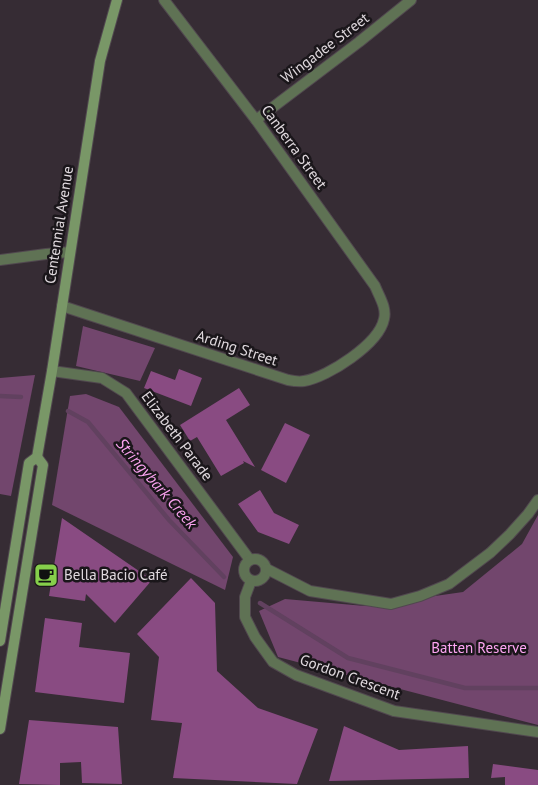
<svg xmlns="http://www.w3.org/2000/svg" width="538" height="785" font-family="'PT Sans',sans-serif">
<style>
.green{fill:#72466d}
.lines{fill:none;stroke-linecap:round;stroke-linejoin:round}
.stream{stroke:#61415f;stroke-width:4.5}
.building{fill:#894b82}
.minor-casing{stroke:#51484f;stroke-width:12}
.secondary-casing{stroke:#51484f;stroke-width:12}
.minor{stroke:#5f7254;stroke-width:10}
.secondary{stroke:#799767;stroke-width:10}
.labels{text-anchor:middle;stroke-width:5;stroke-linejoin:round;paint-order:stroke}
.street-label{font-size:15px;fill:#e0d9de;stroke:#1a161a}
.poi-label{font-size:15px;fill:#e0d9de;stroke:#1a161a;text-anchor:start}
.park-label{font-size:15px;fill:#fda5f2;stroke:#1a161a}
.water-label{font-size:16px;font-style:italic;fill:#fba3f0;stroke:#1a161a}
</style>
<rect width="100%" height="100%" fill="#362c34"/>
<!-- green -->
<g class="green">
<path d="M83,326l72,22 -15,33 -64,-15z"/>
<path d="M35,375l-24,121 -11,-2v-116z"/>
<path d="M86,394l33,13 114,150 -8,33 -173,-85 18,-109z"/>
<path d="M538,515v210l-260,-68 -19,-46 26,-12 80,7 98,-14 59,-48z"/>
</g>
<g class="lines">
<!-- stream -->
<g class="stream">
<path d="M0,396l21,1"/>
<path d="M68,411l20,11 81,98 55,57"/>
<path d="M260,603l88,55 117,30h73"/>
</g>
</g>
<!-- building -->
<g class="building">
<path d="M179,369l23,9 -11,28 -47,-18 7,-17 24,9z"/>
<path d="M239,388l11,17 -24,15 29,47 -12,-6 1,2 -23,13 -24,-39 -7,4 -10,-16z"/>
<path d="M285,423l25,12 -24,48 -25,-13z"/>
<path d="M260,490l14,23 25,12 -10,19 -31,-12 -20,-28z"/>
<path d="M62,518l90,62 -37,43 -29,-29 -1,7 -36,-5z"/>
<path d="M191,578l24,25 2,68 41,37 60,21 -21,55 -124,-6 9,-55 -31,-3 8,-63 -22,-23z"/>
<path d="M45,618l37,5 -3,24 51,6 -6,50 -89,-11z"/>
<path d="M29,720l89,7 4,57 -40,-1 -1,-21 -21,1v22l-41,-1z"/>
<path d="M344,726l55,24 69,-4 1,32 -140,3z"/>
<path d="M493,764l45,6v15h-33v-8l-14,1z"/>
</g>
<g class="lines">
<!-- minor casing -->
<g class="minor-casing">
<g id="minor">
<path d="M256,120l103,-78 52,-42"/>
<path d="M0,260l46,-6 24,-2"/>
<path d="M62,306l226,74c5,1 11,2 16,1 24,-4 75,-37 80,-62 3,-11 -5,-23 -9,-33l-119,-166 -92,-120"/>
<path d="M52,371l50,7 24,15 124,167"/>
<circle cx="255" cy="570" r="11"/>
<path d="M267,569l43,22 81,13 29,-8 29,-12 41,-31 20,-19 18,-20 10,-14"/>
<path d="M251,581l-6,16v20l10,20 18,25 23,13 98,36 144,21"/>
</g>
</g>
<!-- secondary casing -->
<g class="secondary-casing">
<g id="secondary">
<path d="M0,641l29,-178 8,-6 15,-86 48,-310 17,-61"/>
<path d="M0,729l43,-264 -6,-8"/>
</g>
</g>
<!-- minor -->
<use href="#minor" class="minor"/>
<!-- secondary -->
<use href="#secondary" class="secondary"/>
</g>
<!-- icons -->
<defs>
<g id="cafe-square" transform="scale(1.25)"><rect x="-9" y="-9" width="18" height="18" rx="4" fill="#86cf4b" stroke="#1a161a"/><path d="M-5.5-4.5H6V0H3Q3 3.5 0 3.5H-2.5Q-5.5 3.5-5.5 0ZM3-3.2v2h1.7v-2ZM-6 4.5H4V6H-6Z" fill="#111"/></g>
</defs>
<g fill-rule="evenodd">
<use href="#cafe-square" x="46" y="575"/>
</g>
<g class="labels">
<!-- street labels -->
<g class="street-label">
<text transform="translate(325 48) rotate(-37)" y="5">Wingadee Street</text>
<text transform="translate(294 147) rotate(54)" y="5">Canberra Street</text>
<text transform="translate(59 225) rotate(-81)" y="5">Centennial Avenue</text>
<text transform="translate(237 348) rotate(18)" y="5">Arding Street</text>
<text transform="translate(177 436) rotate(53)" y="5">Elizabeth Parade</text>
<text transform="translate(350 677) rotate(20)" y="5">Gordon Crescent</text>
</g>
<!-- poi labels -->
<g class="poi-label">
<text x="64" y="580">Bella Bacio Café</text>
</g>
<!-- park labels -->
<g class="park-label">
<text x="479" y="653">Batten Reserve</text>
</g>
<!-- water labels -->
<g class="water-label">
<text transform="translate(157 483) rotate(49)" y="6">Stringybark Creek</text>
</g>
</g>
</svg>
